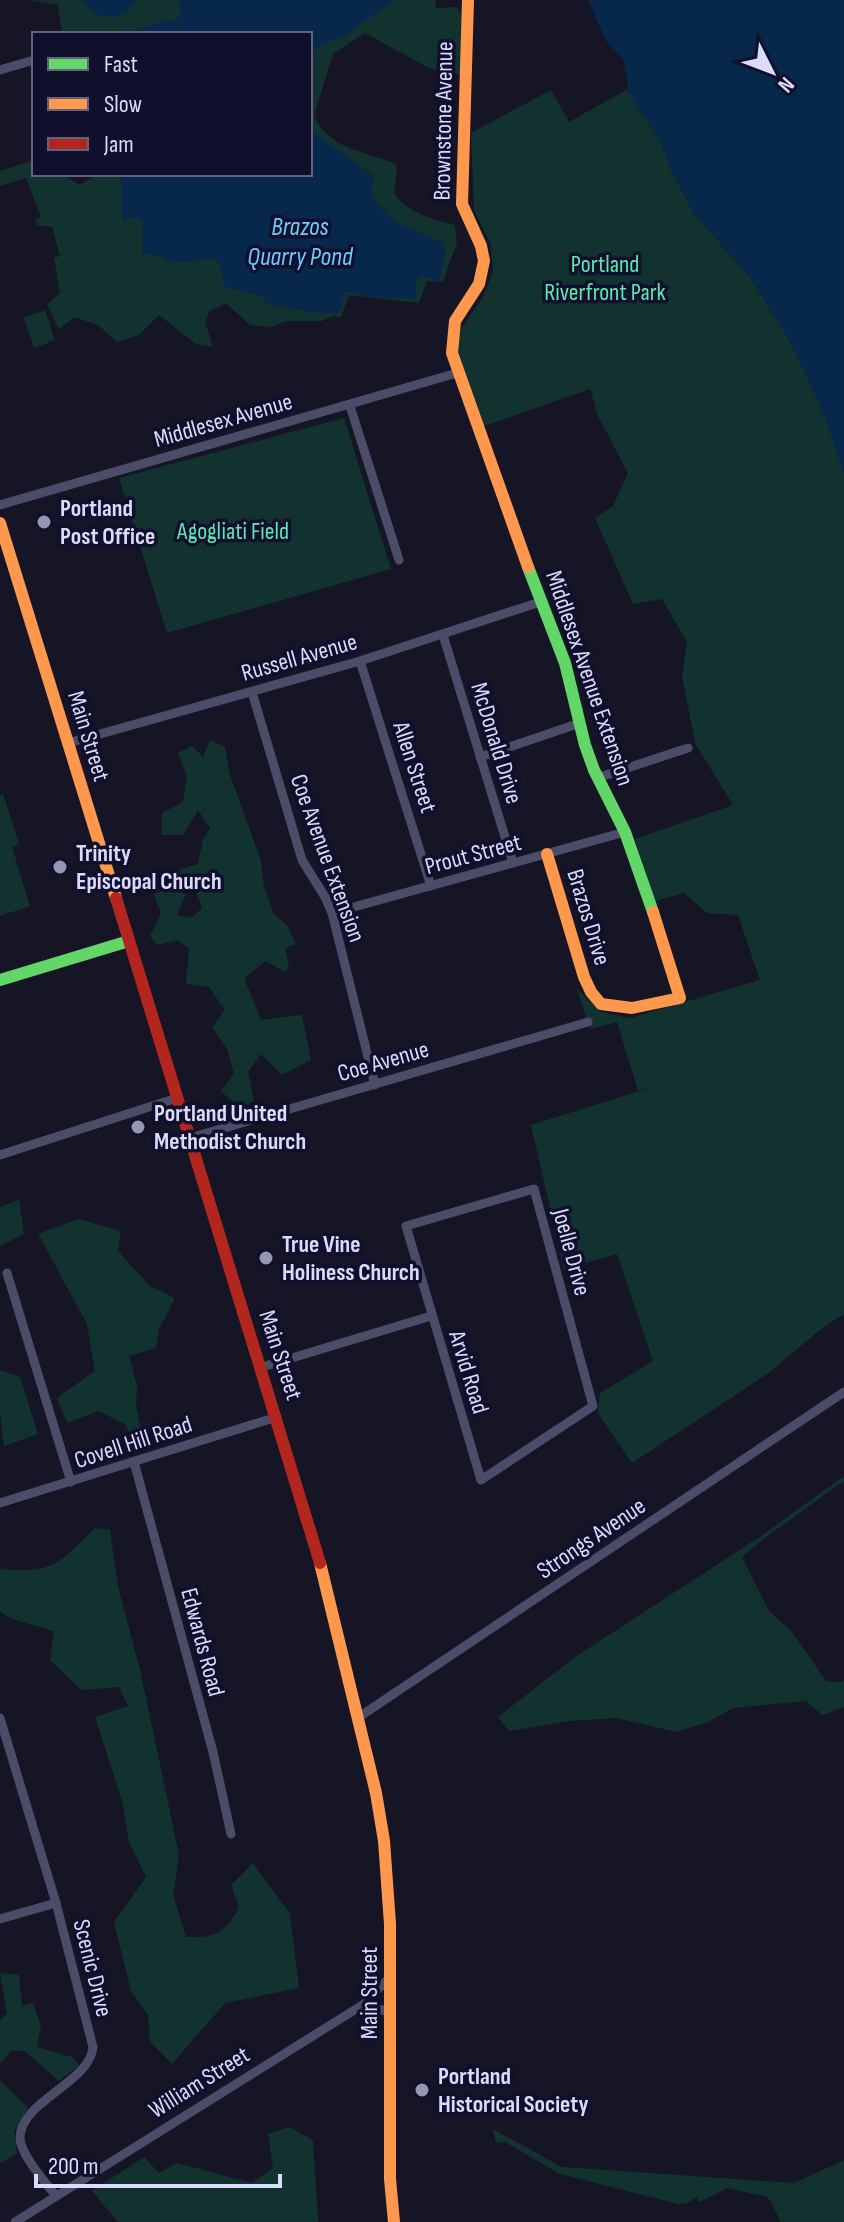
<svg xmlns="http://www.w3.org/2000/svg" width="844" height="2222" font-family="'Sofia Sans Condensed',sans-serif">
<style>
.green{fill:#123230}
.water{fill:#07284a}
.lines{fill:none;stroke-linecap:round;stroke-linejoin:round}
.street{stroke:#4b4c67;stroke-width:9}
.fast{stroke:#63d668;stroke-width:12}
.slow{stroke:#ff974d;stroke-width:12}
.jam{stroke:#b3261e;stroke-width:12}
.poi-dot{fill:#9696b3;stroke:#100f2c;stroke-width:3}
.labels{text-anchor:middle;stroke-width:7;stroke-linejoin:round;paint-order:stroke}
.street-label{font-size:24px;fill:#dbdbff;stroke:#100f2c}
.park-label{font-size:24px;fill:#5ceab3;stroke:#100f2c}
.poi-label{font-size:24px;font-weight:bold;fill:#dbdbff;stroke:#100f2c;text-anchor:start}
.water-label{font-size:26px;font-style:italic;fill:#69ceff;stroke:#100f2c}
</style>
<rect width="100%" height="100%" fill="#161526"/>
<!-- green -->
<g class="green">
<path d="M30,0h405l1,8 20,-1 5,6 1,62 -33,-7 -64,-35 -32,21 -19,61c13,34 52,36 81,49l2,5 -3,23c9,19 42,29 61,33l2,17 -14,40 -16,-1 -8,22 -70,-8 -8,22 -8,-1 -11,5h-36l-14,6 -22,-2 -24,-22 -17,9 -4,10 8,25 -17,-3 -37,-29 -20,20 -22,7 -19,-17 -24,-8 -15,12 -12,-25 13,-11 -6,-35 6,-2 -8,-29 -15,-2 -2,-6 6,-2 -15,-39 -26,8v-15l34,-11v14h29l16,11 20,-11h211v-140h-248l-4,-29z"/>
<path d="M628,89l34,55 10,29 22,40 58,67 39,63 34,73 19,57v841l-23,15 -55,46 -134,88 -34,-50 2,-20 53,-32 -36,-107 -53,15 -33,-144 115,-36 -8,1 -21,-68 -27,7 -13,-40 24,23 29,6 130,-38 -22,-65 -31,-2 -23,-20 -29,8 -20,-62 98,-34 -37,-60 -14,-67 5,-36 -25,-43 -29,5 -38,-86 18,-12 15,-33 -30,-57 -8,-27 -111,39 -22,-79 4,-20 22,-32 10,-26 -2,-26 -17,-35 -3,-77 80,-43 18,32z"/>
<path d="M45,310l10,30 -21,8 -10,-30z"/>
<path d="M344,418l47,151 -224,64 -48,-155z"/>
<path d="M210,740l15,7 4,25 32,89 2,20 10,32 14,12 9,19 -11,4 4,19 -5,5 -18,-11 -22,17 17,42 41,-5 9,45 -29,15 -21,-21 -13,18 6,29 -14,7 -19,-17 13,-17 -7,-25 -15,-22 13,-17 -16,-23 -23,-3 3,-35 -11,-9 -21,5 -7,-9 11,-23 -7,-19 14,-5 18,5 -9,21 14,3 11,-10 -9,-26 -19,-11 24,-7 5,-24 7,-12 -12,-18 -15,25h-21v-22l21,-11 4,-26 -9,-23 14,-7 11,11z"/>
<path d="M3,794l16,50 -7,3 18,59 -30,10v-121z"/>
<path d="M19,1200l5,34 -24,12v-39z"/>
<path d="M78,1219l43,12 -3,20 32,35 25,12 -16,31 -3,19 -27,8 8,30 -1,21 10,42 -10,-2 -11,-23 -27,-13 -31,12 -10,-25 38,-27 -8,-47 -49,-90z"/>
<path d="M0,1370l20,7 18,57 -34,12 -4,-33z"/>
<path d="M844,1476v5l-82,59 -20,17 27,54 23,21 34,49 14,1 4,-2v27l-21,8 -18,-14 -72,7 -25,14 -32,10 -59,-14 -48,3 -60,10 -11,-14 77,-60 186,-121z"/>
<path d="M95,1528l15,2 8,56 23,88 38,181 -6,40 13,42c29,1 40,-4 53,-30l-8,-22 22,-22 37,51 9,74 -74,15 -53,61 -22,-22 -2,-27 -17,-24 -17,-69 32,-45 -17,-35 -6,-38 -28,-87 33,-11 -9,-19 -38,3 -31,-30 4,-28c-18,-9 -40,-8 -54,-21v-42c56,4 57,-4 95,-41z"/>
<path d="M0,1973l19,2 3,31 11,-3 8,23 -4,21 35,10 7,8 -20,16 -34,-30h-14l-11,13v-44l7,-7z"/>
<path d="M0,2080l28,28 -14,24 3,22 -17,9z"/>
<path d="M289,2127l24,13 5,82h-200l-26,-31 52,-34 15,16 18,-10 75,20 21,-15 -5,-34z"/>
<path d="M493,2129l69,38 232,16 50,-23v62h-63l-13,-25 -41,-9 -27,14 -4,-5 -8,6 -9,1 -119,-30 -55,-32 -9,1z"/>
</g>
<!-- water -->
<g class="water">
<path d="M81,0h56l-11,12 -14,6 -15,-4z"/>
<path d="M178,0h217l-48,34 -31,14 -6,16v-30h-177l1,-3 34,-12 3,2 6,-2 4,-8z"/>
<path d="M588,0h256v473l-19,-57 -34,-73 -39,-63 -58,-67 -22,-40 -10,-29 -35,-53 1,-8 -5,-24 -17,-18z"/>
<path d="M310,130l65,47 -4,15c19,37 37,32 70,50l5,11 -7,28 -17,-5 -6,6 -1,16h-32l-38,-6 -6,21h-25l-49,-10 -2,-6 -38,-10 -8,-28 -51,4 -1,-5 -23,-5 1,-30 -3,-4 -9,-2 -6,5 -3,-3 -1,-45h189z"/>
</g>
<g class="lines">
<!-- street -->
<g class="street">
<path d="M0,70l34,-10"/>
<path d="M350,406l49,154"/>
<path d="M0,505l457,-132"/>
<path d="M443,635l70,228"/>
<path d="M360,661l71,225"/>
<path d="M252,692l50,168 23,37 7,16 43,172"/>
<path d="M68,743l292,-82 180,-59"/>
<path d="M480,757l100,-34"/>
<path d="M597,778l91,-30"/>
<path d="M332,913l293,-81"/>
<path d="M190,1138l398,-116"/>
<path d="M0,1155l177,-57"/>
<path d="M534,1189l59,217 -112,74 -75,-254z"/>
<path d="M7,1273l64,209"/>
<path d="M262,1367l169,-51"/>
<path d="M134,1462l79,290 18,82"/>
<path d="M0,1503l277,-86"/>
<path d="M359,1717l485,-325"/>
<path d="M0,1718l56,185 37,144c-3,36 -73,54 -73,91 0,16 26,45 36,58"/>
<path d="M0,1919l56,-16"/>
<path d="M364,2004l27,9"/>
<path d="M15,2222l349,-218 27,-28"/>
</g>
<!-- fast -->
<g class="fast">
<path d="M528,567l37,96 20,82 9,25 31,62 28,80"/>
<path d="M0,980l129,-39"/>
</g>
<!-- slow -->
<g class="slow">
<path d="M468,0l-6,204 19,42 3,15 -5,23 -24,37 -3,32 76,214"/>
<path d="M0,523l116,375"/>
<path d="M547,854l37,123 7,15 10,12 31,4 48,-10 -27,-86"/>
<path d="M320,1563l56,230 8,48 6,83v255l4,43"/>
</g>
<!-- jam -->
<path class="jam" d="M116,898l204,665"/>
</g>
<!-- markers -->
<g class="poi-dot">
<circle cx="44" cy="522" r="8"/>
<circle cx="60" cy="867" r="8"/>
<circle cx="138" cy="1127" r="8"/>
<circle cx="266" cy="1258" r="8"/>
<circle cx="422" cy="2090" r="8"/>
</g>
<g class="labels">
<!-- street labels -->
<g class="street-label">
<text transform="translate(443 121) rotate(-89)" y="8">Brownstone Avenue</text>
<text transform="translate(223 420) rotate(-16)" y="8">Middlesex Avenue</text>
<text transform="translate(299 657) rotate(-16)" y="8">Russell Avenue</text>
<text transform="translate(590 678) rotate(71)" y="8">Middlesex Avenue Extension</text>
<text transform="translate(89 736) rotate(73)" y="8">Main Street</text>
<text transform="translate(497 743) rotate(73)" y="8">McDonald Drive</text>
<text transform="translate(415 767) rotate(72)" y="8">Allen Street</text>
<text transform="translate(473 854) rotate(-15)" y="8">Prout Street</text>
<text transform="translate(328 858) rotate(70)" y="8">Coe Avenue Extension</text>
<text transform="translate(589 917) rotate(73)" y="8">Brazos Drive</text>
<text transform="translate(383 1061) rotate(-16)" y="8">Coe Avenue</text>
<text transform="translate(572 1252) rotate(75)" y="8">Joelle Drive</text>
<text transform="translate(281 1355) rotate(72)" y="8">Main Street</text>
<text transform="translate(469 1372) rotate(73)" y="8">Arvid Road</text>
<text transform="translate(133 1442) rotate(-18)" y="8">Covell Hill Road</text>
<text transform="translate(591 1538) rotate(-34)" y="8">Strongs Avenue</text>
<text transform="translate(203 1642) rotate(75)" y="8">Edwards Road</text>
<text transform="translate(93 1968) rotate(76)" y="8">Scenic Drive</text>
<text transform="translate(369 1993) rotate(-90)" y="8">Main Street</text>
<text transform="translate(199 2082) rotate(-32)" y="8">William Street</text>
</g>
<!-- park labels -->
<g class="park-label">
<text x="605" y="272">Portland<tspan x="605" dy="28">Riverfront Park</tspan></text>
<text x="233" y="539">Agogliati Field</text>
</g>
<!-- poi labels -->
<g class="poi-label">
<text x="60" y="516">Portland<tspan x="60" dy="28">Post Office</tspan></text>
<text x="76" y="861">Trinity<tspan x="76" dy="28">Episcopal Church</tspan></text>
<text x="154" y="1121">Portland United<tspan x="154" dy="28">Methodist Church</tspan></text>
<text x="282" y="1252">True Vine<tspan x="282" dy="28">Holiness Church</tspan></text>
<text x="438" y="2084">Portland<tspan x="438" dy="28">Historical Society</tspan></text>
</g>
<!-- water labels -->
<g class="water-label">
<text x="300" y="235">Brazos<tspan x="300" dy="30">Quarry Pond</tspan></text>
</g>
</g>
<!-- legend -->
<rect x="32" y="32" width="280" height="144" fill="#100f2c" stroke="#616180" stroke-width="2"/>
<rect x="48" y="58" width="40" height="12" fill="#63d668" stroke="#616180" stroke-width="2"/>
<text x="104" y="72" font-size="24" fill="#dbdbff">Fast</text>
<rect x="48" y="98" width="40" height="12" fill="#ff974d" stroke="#616180" stroke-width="2"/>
<text x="104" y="112" font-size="24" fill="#dbdbff">Slow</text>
<rect x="48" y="138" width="40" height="12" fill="#b3261e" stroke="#616180" stroke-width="2"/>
<text x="104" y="152" font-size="24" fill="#dbdbff">Jam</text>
<!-- north arrow -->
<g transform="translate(772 72) rotate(132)" stroke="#100f2c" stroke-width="6" paint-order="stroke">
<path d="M0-6L14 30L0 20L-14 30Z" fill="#dbdbff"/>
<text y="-12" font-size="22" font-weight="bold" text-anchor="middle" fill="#dbdbff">N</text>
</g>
<!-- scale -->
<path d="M36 2174v12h244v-12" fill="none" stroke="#dbdbff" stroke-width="4"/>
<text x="48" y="2174" font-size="24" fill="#dbdbff" stroke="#100f2c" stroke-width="6" paint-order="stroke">200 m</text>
</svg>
